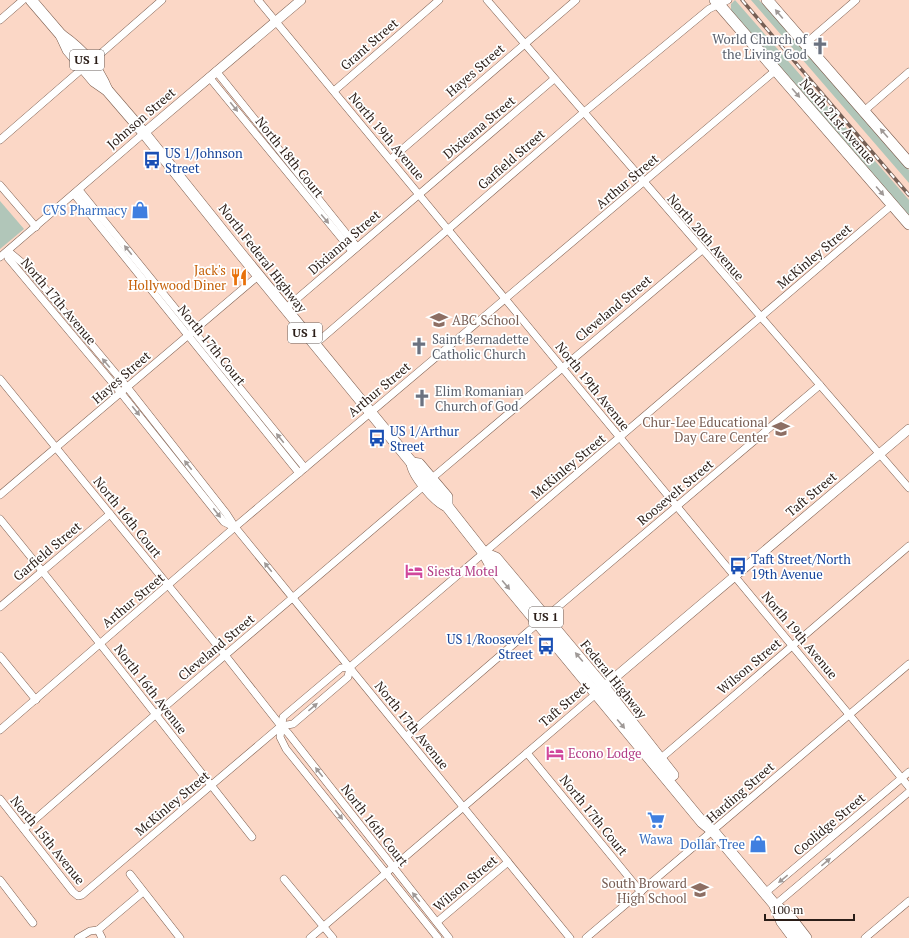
<svg xmlns="http://www.w3.org/2000/svg" width="909" height="938" font-family="'PT Serif',serif">
<style>
.green{fill:#b1c6b9}
.lines{fill:none;stroke-linecap:round;stroke-linejoin:round}
.minor-casing{stroke:#7b5c4d;stroke-width:8}
.tertiary-casing{stroke:#7b5c4d;stroke-width:10}
.primary-casing{stroke:#7b5c4d;stroke-width:12}
.minor{stroke:#fff;stroke-width:7}
.tertiary{stroke:#fff;stroke-width:9}
.primary{stroke:#fff;stroke-width:11}
.rail-casing{stroke:#766056;stroke-width:3.5}
.rail{stroke:#fff;stroke-width:2;stroke-dasharray:6;stroke-linecap:butt}
.oneway{fill:#9f9997}
.labels{text-anchor:middle;stroke-width:3.5;stroke-linejoin:round;paint-order:stroke}
.shield{fill:#fff;stroke:#6a615d;stroke-width:1}
.shield-label{font-size:12px;font-weight:bold;fill:#2a1d17}
.worship-label{font-size:13px;fill:#5b616d;stroke:#fff;text-anchor:start}
.street-label{font-size:13px;fill:#2a1d17;stroke:#fff}
.transit-label{font-size:13px;fill:#164399;stroke:#fff;text-anchor:start}
.shop-label{font-size:13px;fill:#366cbe;stroke:#fff;text-anchor:end}
.food-label{font-size:13px;fill:#c56008;stroke:#fff;text-anchor:end}
.education-label{font-size:13px;fill:#785e54;stroke:#fff;text-anchor:end}
.hotel-label{font-size:13px;fill:#b23c85;stroke:#fff;text-anchor:start}
</style>
<rect width="100%" height="100%" fill="#fbd7c6"/>
<!-- green -->
<g class="green">
<path d="M735,0l174,200v18l-178,-206v-8z"/>
<path d="M751,0h8l20,22 19,19 111,129v13z"/>
<path d="M0,201l24,28 -24,20z"/>
</g>
<g class="lines">
<!-- minor casing -->
<g class="minor-casing">
<g id="minor">
<path d="M258,0l651,787"/>
<path d="M487,0l422,488"/>
<path d="M0,20l23,-20"/>
<path d="M805,44l51,-44"/>
<path d="M90,63l72,-63"/>
<path d="M216,71l141,176"/>
<path d="M209,77l143,174"/>
<path d="M334,91l105,-91"/>
<path d="M864,111l45,-39"/>
<path d="M0,140l83,-72"/>
<path d="M391,159l185,-159"/>
<path d="M0,185l36,42"/>
<path d="M79,190l226,278"/>
<path d="M74,194l225,279"/>
<path d="M8,251l18,15 101,121 99,126 9,14 335,411"/>
<path d="M8,251v7l113,135 103,129 10,5"/>
<path d="M0,257l144,-124"/>
<path d="M285,309l269,-230"/>
<path d="M314,345l269,-232 126,-104 19,-9"/>
<path d="M0,379l225,276 56,71 7,7 161,205"/>
<path d="M431,479l271,-229"/>
<path d="M0,495l258,-219"/>
<path d="M0,519c86,105 168,212 252,318"/>
<path d="M0,607l110,-93"/>
<path d="M546,617l274,-232"/>
<path d="M0,656l36,44"/>
<path d="M0,730l235,-203 541,-457"/>
<path d="M407,736l131,-113"/>
<path d="M527,753l114,139"/>
<path d="M660,759l249,-213"/>
<path d="M0,799l73,93 5,4 4,-1 199,-169 12,-2 55,-47 2,-10"/>
<path d="M24,829l131,-114 270,-230"/>
<path d="M130,874l50,64"/>
<path d="M284,879l49,59"/>
<path d="M0,880l33,43"/>
<path d="M765,893l144,-121"/>
<path d="M775,905l134,-113"/>
<path d="M437,922l71,-60"/>
<path d="M98,930l45,-38"/>
<path d="M98,930l4,8"/>
<path d="M78,938l12,-7 8,-1"/>
<path d="M310,938l287,-245"/>
<path d="M438,938l-152,-189 -6,-12 3,-20 58,-49 9,-1 542,-462"/>
<path d="M586,938l323,-274"/>
<path d="M865,938l44,-37"/>
</g>
</g>
<!-- tertiary casing -->
<g class="tertiary-casing">
<g id="tertiary">
<path d="M144,133l157,-133"/>
<path d="M600,690l309,-261"/>
</g>
</g>
<!-- primary casing -->
<g class="primary-casing">
<g id="primary">
<path d="M31,0l30,35 7,15 26,31 13,9 37,43 96,120 172,210"/>
<path d="M715,0l194,224"/>
<path d="M767,0l142,163"/>
<path d="M61,35c20,14 37,33 46,55"/>
<path d="M412,463c1,12 24,39 35,43l37,47 9,16 209,253 11,9 62,74 14,11 17,22"/>
<path d="M412,463l7,1 28,33v9"/>
<path d="M484,553l12,5 108,129 69,88"/>
<path d="M775,906l7,16 12,16"/>
</g>
</g>
<!-- minor -->
<use href="#minor" class="minor"/>
<!-- tertiary -->
<use href="#tertiary" class="tertiary"/>
<!-- primary -->
<use href="#primary" class="primary"/>
<!-- rail casing -->
<g class="rail-casing">
<path id="rail" d="M742,0l167,195"/>
</g>
<!-- rail -->
<use href="#rail" class="rail"/>
</g>
<!-- one-way arrows -->
<defs><path id="oneway-solid" d="M-6-.8H1V-3.2L6.5 0L1 3.2V.8H-6Z"/></defs>
<g class="oneway">
<use href="#oneway-solid" transform="translate(779 14) rotate(-130)"/>
<use href="#oneway-solid" transform="translate(796 93) rotate(49)"/>
<use href="#oneway-solid" transform="translate(234 107) rotate(51)"/>
<use href="#oneway-solid" transform="translate(884 133) rotate(-131)"/>
<use href="#oneway-solid" transform="translate(880 191) rotate(49)"/>
<use href="#oneway-solid" transform="translate(325 219) rotate(50)"/>
<use href="#oneway-solid" transform="translate(128 250) rotate(-129)"/>
<use href="#oneway-solid" transform="translate(106 363) rotate(-130)"/>
<use href="#oneway-solid" transform="translate(136 411) rotate(51)"/>
<use href="#oneway-solid" transform="translate(280 438) rotate(-129)"/>
<use href="#oneway-solid" transform="translate(188 465) rotate(-128)"/>
<use href="#oneway-solid" transform="translate(217 513) rotate(52)"/>
<use href="#oneway-solid" transform="translate(268 567) rotate(-129)"/>
<use href="#oneway-solid" transform="translate(506 585) rotate(50)"/>
<use href="#oneway-solid" transform="translate(579 657) rotate(-130)"/>
<use href="#oneway-solid" transform="translate(313 707) rotate(-40)"/>
<use href="#oneway-solid" transform="translate(621 724) rotate(50)"/>
<use href="#oneway-solid" transform="translate(319 772) rotate(-128)"/>
<use href="#oneway-solid" transform="translate(339 815) rotate(51)"/>
<use href="#oneway-solid" transform="translate(826 862) rotate(-40)"/>
<use href="#oneway-solid" transform="translate(783 879) rotate(141)"/>
<use href="#oneway-solid" transform="translate(416 897) rotate(-129)"/>
</g>
<!-- icons -->
<defs>
<g id="church-bare" transform="scale(1.38)"><path d="M-1.2-6h2.4v3.5h3.3v2.4h-3.3V6h-2.4V-.1h-3.3v-2.4h3.3Z" fill="#6b7280" stroke="#fff" stroke-width="2.5" paint-order="stroke"/></g>
<g id="bus-bare" transform="scale(1.38)"><path d="M-5-6H5V4H4V6H2V4H-2V6H-4V4H-5ZM-3.5-4V0h7V-4ZM-3.5 1.2v1.5H-2V1.2ZM2 1.2v1.5H3.5V1.2Z" fill="#1a4fb4" stroke="#fff" stroke-width="2.5" paint-order="stroke"/></g>
<g id="shop-bare" transform="scale(1.38)"><path d="M-5-2.5h2.3a2.7 3.5 0 0 1 5.4 0H5L5.5 6h-11ZM-1.5-2.5h3a1.5 2.3 0 0 0-3 0Z" fill="#3f7fe0" stroke="#fff" stroke-width="2.5" paint-order="stroke"/></g>
<g id="restaurant-bare" transform="scale(1.38)"><path d="M-5-6h1v4h1v-4h1v4h1v-4h1v5L-1.5 .5V6h-2V.5L-5-1ZM5-6V6H3V1.5H1.5Q1.5-4 5-6Z" fill="#e8710a" stroke="#fff" stroke-width="2.5" paint-order="stroke"/></g>
<g id="school-bare" transform="scale(1.38)"><path d="M0-5L7-2L0 1L-7-2ZM-4 1L0 2.5L4 1V4Q0 6-4 4Z" fill="#8d6e63" stroke="#fff" stroke-width="2.5" paint-order="stroke"/></g>
<g id="hotel-bare" transform="scale(1.38)"><path d="M-6-4.5h1.5V1H6V5H4.5V3h-9V5H-6ZM-4 0a1.8 1.8 0 1 1 3.6 0ZM.5 0V-2.5h3Q6-2.5 6 0Z" fill="#d1479c" stroke="#fff" stroke-width="2.5" paint-order="stroke"/></g>
<g id="supermarket-bare" transform="scale(1.38)"><path d="M-6-5.5h2.5l.6 2H6L4.5 2H-2.5L-4.4-4H-6ZM-1.5 3.2a1.3 1.3 0 1 0 .1 0ZM3 3.2a1.3 1.3 0 1 0 .1 0Z" fill="#3f7fe0" stroke="#fff" stroke-width="2.5" paint-order="stroke"/></g>
</defs>
<g fill-rule="evenodd">
<use href="#church-bare" x="820" y="46"/>
<use href="#bus-bare" x="152" y="160"/>
<use href="#shop-bare" x="140" y="210"/>
<use href="#restaurant-bare" x="239" y="277"/>
<use href="#school-bare" x="439" y="320"/>
<use href="#church-bare" x="419" y="346"/>
<use href="#church-bare" x="422" y="398"/>
<use href="#school-bare" x="781" y="429"/>
<use href="#bus-bare" x="377" y="438"/>
<use href="#bus-bare" x="738" y="566"/>
<use href="#hotel-bare" x="414" y="571"/>
<use href="#bus-bare" x="546" y="646"/>
<use href="#hotel-bare" x="555" y="753"/>
<use href="#supermarket-bare" x="656" y="820"/>
<use href="#shop-bare" x="758" y="844"/>
<use href="#school-bare" x="700" y="890"/>
</g>
<g class="labels">
<!-- shield labels -->
<g class="shield">
<rect x="70" y="50" width="34" height="20" rx="3"/>
<rect x="288" y="323" width="34" height="20" rx="3"/>
<rect x="529" y="607" width="34" height="20" rx="3"/>
</g>
<g class="shield-label">
<text x="87" y="64">US 1</text>
<text x="305" y="337">US 1</text>
<text x="546" y="621">US 1</text>
</g>
<!-- worship labels -->
<g class="worship-label">
<text x="807" y="44" text-anchor="end">World Church of<tspan x="807" dy="15">the Living God</tspan></text>
<text x="432" y="344">Saint Bernadette<tspan x="432" dy="15">Catholic Church</tspan></text>
<text x="435" y="396">Elim Romanian<tspan x="435" dy="15">Church of God</tspan></text>
</g>
<!-- street labels -->
<g class="street-label">
<text transform="translate(369 44) rotate(-41)" y="5">Grant Street</text>
<text transform="translate(475 70) rotate(-41)" y="5">Hayes Street</text>
<text transform="translate(141 118) rotate(-41)" y="5">Johnson Street</text>
<text transform="translate(838 121) rotate(49)" y="5">North 21st Avenue</text>
<text transform="translate(479 127) rotate(-40)" y="5">Dixieana Street</text>
<text transform="translate(387 136) rotate(50)" y="5">North 19th Avenue</text>
<text transform="translate(290 157) rotate(51)" y="5">North 18th Court</text>
<text transform="translate(511 159) rotate(-41)" y="5">Garfield Street</text>
<text transform="translate(627 181) rotate(-40)" y="5">Arthur Street</text>
<text transform="translate(706 237) rotate(49)" y="5">North 20th Avenue</text>
<text transform="translate(344 242) rotate(-41)" y="5">Dixianna Street</text>
<text transform="translate(814 256) rotate(-40)" y="5">McKinley Street</text>
<text transform="translate(263 258) rotate(52)" y="5">North Federal Highway</text>
<text transform="translate(59 301) rotate(50)" y="5">North 17th Avenue</text>
<text transform="translate(613 308) rotate(-40)" y="5">Cleveland Street</text>
<text transform="translate(212 345) rotate(51)" y="5">North 17th Court</text>
<text transform="translate(121 377) rotate(-41)" y="5">Hayes Street</text>
<text transform="translate(593 386) rotate(51)" y="5">North 19th Avenue</text>
<text transform="translate(379 389) rotate(-40)" y="5">Arthur Street</text>
<text transform="translate(568 466) rotate(-40)" y="5">McKinley Street</text>
<text transform="translate(675 492) rotate(-40)" y="5">Roosevelt Street</text>
<text transform="translate(811 494) rotate(-40)" y="5">Taft Street</text>
<text transform="translate(128 517) rotate(51)" y="5">North 16th Court</text>
<text transform="translate(47 551) rotate(-40)" y="5">Garfield Street</text>
<text transform="translate(133 600) rotate(-40)" y="5">Arthur Street</text>
<text transform="translate(800 635) rotate(50)" y="5">North 19th Avenue</text>
<text transform="translate(216 647) rotate(-40)" y="5">Cleveland Street</text>
<text transform="translate(749 666) rotate(-40)" y="5">Wilson Street</text>
<text transform="translate(614 679) rotate(51)" y="5">Federal Highway</text>
<text transform="translate(151 689) rotate(52)" y="5">North 16th Avenue</text>
<text transform="translate(564 704) rotate(-41)" y="5">Taft Street</text>
<text transform="translate(412 725) rotate(51)" y="5">North 17th Avenue</text>
<text transform="translate(740 792) rotate(-41)" y="5">Harding Street</text>
<text transform="translate(172 803) rotate(-40)" y="5">McKinley Street</text>
<text transform="translate(594 815) rotate(51)" y="5">North 17th Court</text>
<text transform="translate(829 824) rotate(-40)" y="5">Coolidge Street</text>
<text transform="translate(375 825) rotate(52)" y="5">North 16th Court</text>
<text transform="translate(48 840) rotate(51)" y="5">North 15th Avenue</text>
<text transform="translate(465 883) rotate(-40)" y="5">Wilson Street</text>
</g>
<!-- transit labels -->
<g class="transit-label">
<text x="165" y="158">US 1/Johnson<tspan x="165" dy="15">Street</tspan></text>
<text x="390" y="436">US 1/Arthur<tspan x="390" dy="15">Street</tspan></text>
<text x="751" y="564">Taft Street/North<tspan x="751" dy="15">19th Avenue</tspan></text>
<text x="533" y="644" text-anchor="end">US 1/Roosevelt<tspan x="533" dy="15">Street</tspan></text>
</g>
<!-- shop labels -->
<g class="shop-label">
<text x="127" y="215">CVS Pharmacy</text>
<text x="656" y="844" text-anchor="middle">Wawa</text>
<text x="745" y="849">Dollar Tree</text>
</g>
<!-- food labels -->
<g class="food-label">
<text x="226" y="275">Jack's<tspan x="226" dy="15">Hollywood Diner</tspan></text>
</g>
<!-- education labels -->
<g class="education-label">
<text x="452" y="325" text-anchor="start">ABC School</text>
<text x="768" y="427">Chur-Lee Educational<tspan x="768" dy="15">Day Care Center</tspan></text>
<text x="687" y="888">South Broward<tspan x="687" dy="15">High School</tspan></text>
</g>
<!-- hotel labels -->
<g class="hotel-label">
<text x="427" y="576">Siesta Motel</text>
<text x="568" y="758">Econo Lodge</text>
</g>
</g>
<!-- scale -->
<path d="M765 914v6h89v-6" fill="none" stroke="#2a1d17" stroke-width="2"/>
<text x="771" y="914" font-size="12" fill="#2a1d17" stroke="#ffffff" stroke-width="3" paint-order="stroke">100 m</text>
</svg>
